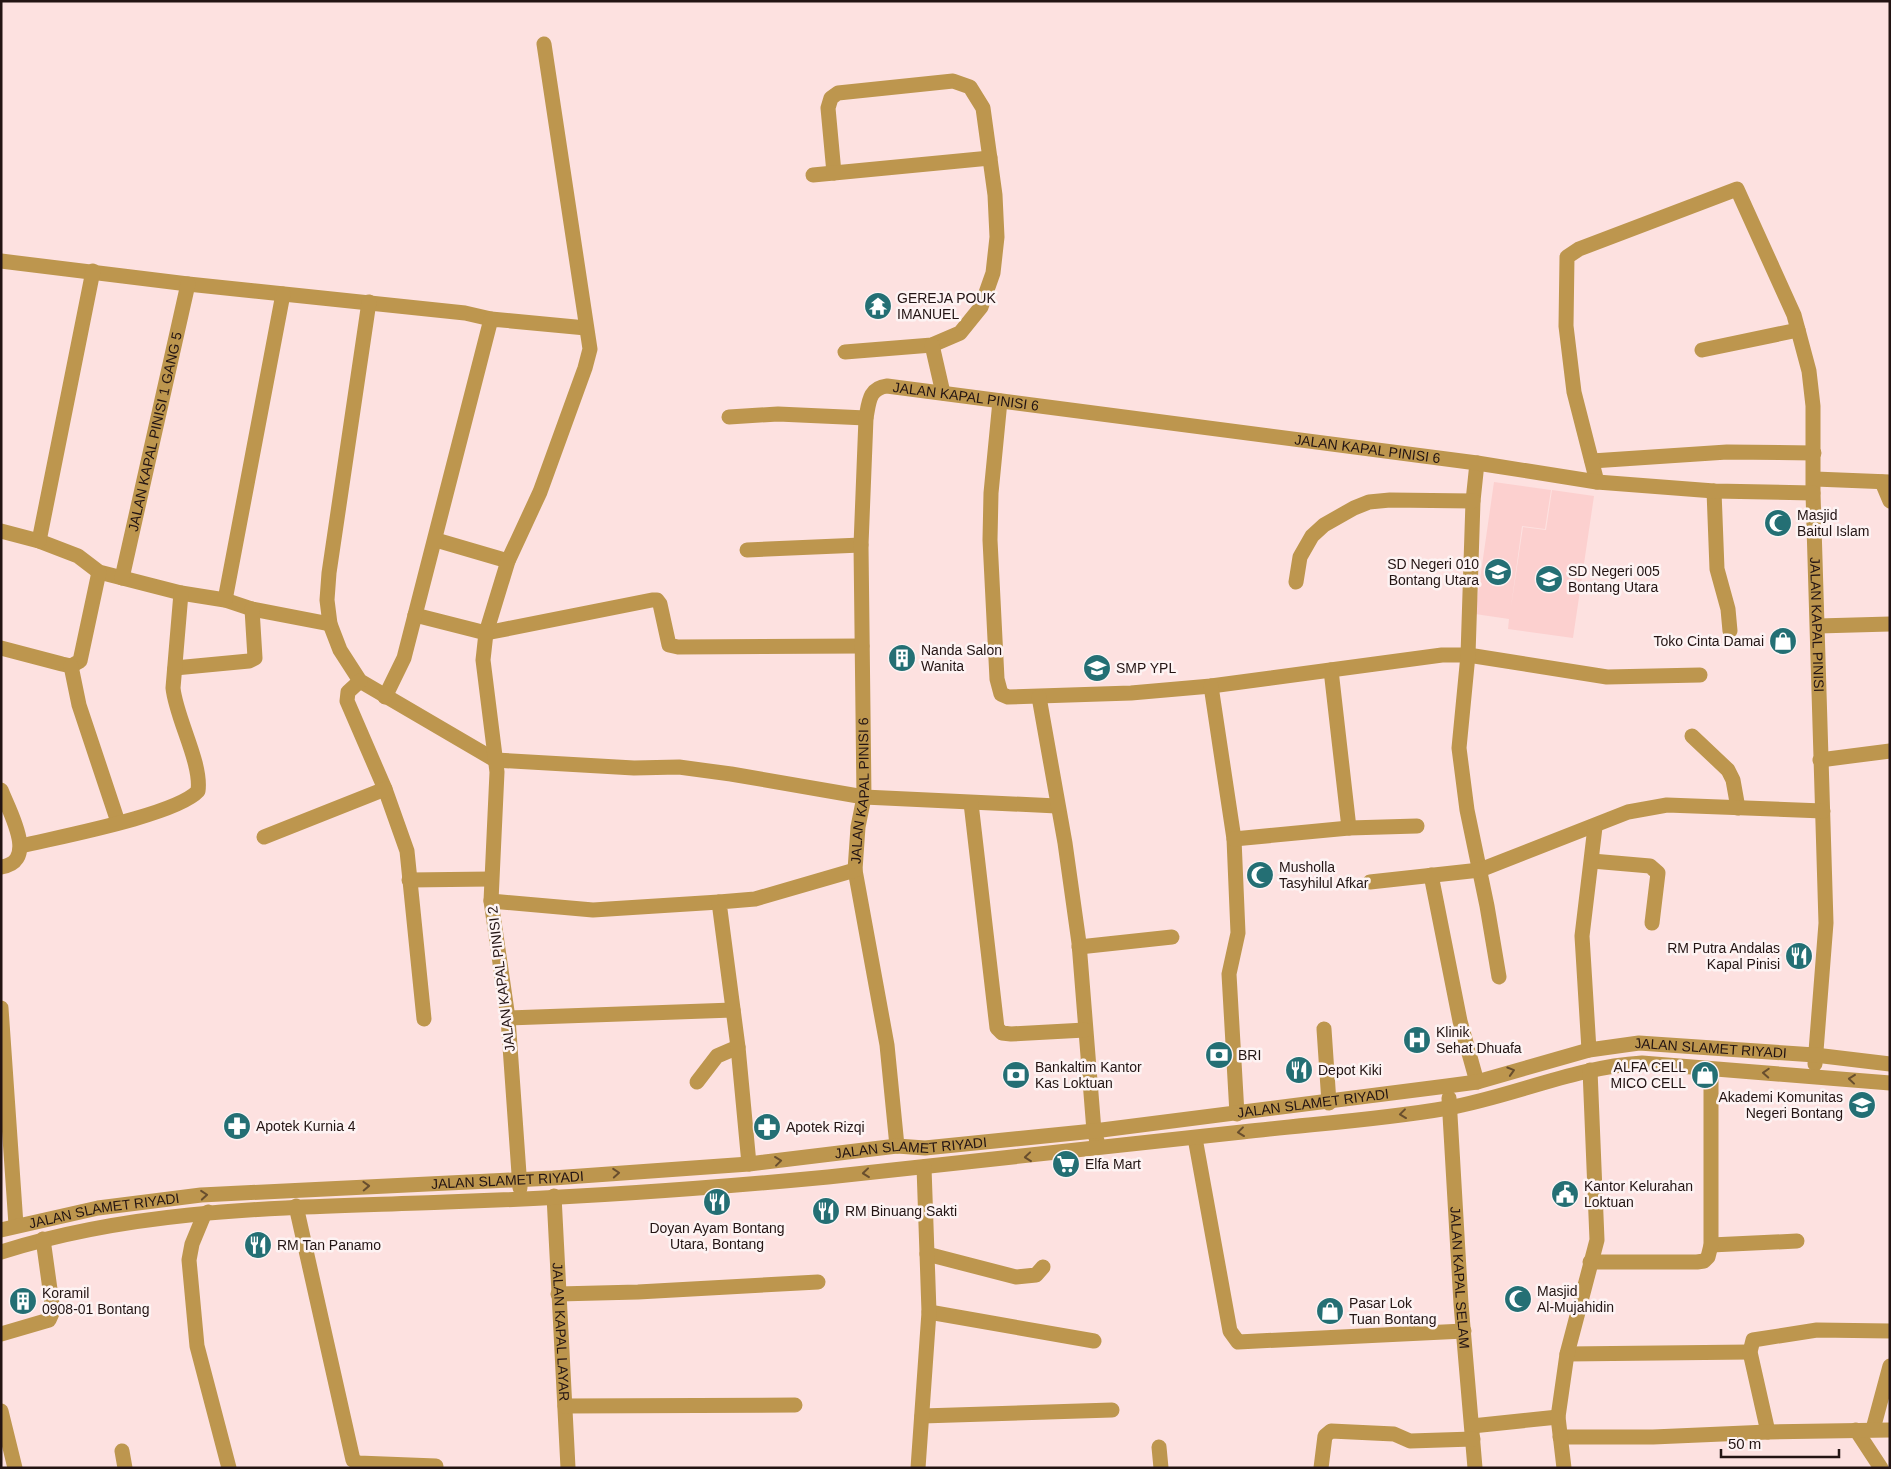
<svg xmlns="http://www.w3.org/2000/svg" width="1891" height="1469" font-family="Helvetica,sans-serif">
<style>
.built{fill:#fcd0cf}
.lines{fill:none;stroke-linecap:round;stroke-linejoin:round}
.minor{stroke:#bd964e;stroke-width:15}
.oneway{stroke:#684e2e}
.labels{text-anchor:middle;stroke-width:5;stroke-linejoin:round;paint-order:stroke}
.poi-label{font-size:14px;fill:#231413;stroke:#fdf3f3;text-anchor:start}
.street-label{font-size:14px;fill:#231413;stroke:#fdf3f3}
</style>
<rect width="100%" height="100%" fill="#fde1e0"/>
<!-- built -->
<path class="built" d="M1494,482l57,8 -6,39 -23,-3 -11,81 12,-80 23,3 6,-40 42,6 -21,142 -65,-9 1,-10 -34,-5z"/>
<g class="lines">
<!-- minor -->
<g class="minor">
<path d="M834,173l-6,-65 3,-10 7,-5 115,-12 17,6 13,21 12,87 2,42 -4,36 -12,34 -21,26 -28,12 -87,7"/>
<path d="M813,175l177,-17"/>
<path d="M1,261l187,23 277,29 26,6"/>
<path d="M369,302l-40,271 -2,27 3,24 10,26 20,31 135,79 139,8 45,-1 52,7 133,23 193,9"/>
<path d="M932,345l11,48"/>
<path d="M1702,350l96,-20"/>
<path d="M1000,401l-9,92 -1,47 7,139 4,15 7,3 123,-4 80,-7 231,-31h26l139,22 93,-2"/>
<path d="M729,417l49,-3 88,4"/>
<path d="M1592,461l135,-9 87,1"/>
<path d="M1477,463l-4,38 -5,154 -9,93 8,62 20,96 12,71"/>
<path d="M1815,479l75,3"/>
<path id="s1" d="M1597,482l-23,-90 -8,-66 1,-69 12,-8 158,-60 57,126 15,56 4,35v87l13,430 -11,141"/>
<path d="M1882,482l8,19"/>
<path d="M1714,491l3,78 11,40 2,22"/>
<path d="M1,531l38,10 39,15 21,16 82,21 44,7 27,9 78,15"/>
<path d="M436,540l72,21"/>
<path d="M39,541l54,-270"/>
<path d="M747,550l114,-5"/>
<path id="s2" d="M122,578l66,-294"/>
<path d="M1296,582l4,-25 12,-21 12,-11 30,-17 15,-6 21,-2 83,1"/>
<path d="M225,600l58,-306"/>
<path d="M415,615l71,18 166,-33h5l3,4 9,41 9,2 184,-1"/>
<path d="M1818,626l72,-2"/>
<path d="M1,648l61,16 9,2 9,-5 19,-89"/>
<path d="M71,666l8,39 39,117"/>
<path d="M175,668l74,-7 6,-3 -3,-49"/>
<path d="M1331,670l18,158"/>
<path d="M360,681l-12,11 -1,9 38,88 22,62 17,168"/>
<path d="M1211,686l23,153 4,94 -9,41 8,140"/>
<path d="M385,697l19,-39 87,-339 95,9"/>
<path d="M1039,697l26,146 14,100 15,188 3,10"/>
<path d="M1692,736l36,34 5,10 5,28"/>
<path d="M1820,760l70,-9"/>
<path d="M1,790c8,21 38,72 0,77"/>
<path d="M971,803l26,225 5,5 9,1 74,-4"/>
<path d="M264,837l121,-48"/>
<path d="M1234,839l115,-11 68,-2"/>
<path d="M21,846c37,-9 155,-31 177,-55 4,-28 -22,-73 -25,-103l8,-95"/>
<path d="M1592,861l58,5 8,7 -6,50"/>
<path d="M1431,875l29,146 17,61"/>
<path d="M409,880l82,-1"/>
<path d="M1370,882l110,-12 148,-58 39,-7 156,6"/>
<path d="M491,901l102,9 126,-8"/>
<path d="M1079,947l93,-10"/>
<path d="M1,1008l15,217"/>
<path d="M508,1018l225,-8"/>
<path d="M1324,1029l5,74"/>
<path d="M1589,1050l-7,-114 13,-109"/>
<path d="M697,1082l20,-26 21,-9"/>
<path id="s3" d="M1449,1098l12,206 14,164"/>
<path d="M1195,1138l35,193 8,11 226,-11"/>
<path id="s4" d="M897,1146l-10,-101 -32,-175 3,-43 6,-30 -3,-252 5,-127c3,-16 3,-30 21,-32l590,77 120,19 117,9 99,2"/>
<path d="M749,1164l-11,-117 -19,-145 36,-3 100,-29"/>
<path d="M520,1188l-12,-170 -17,-117 6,-129 -14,-112 3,-27 22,-72 32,-69 45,-124 5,-19 -46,-305"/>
<path id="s5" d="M554,1196l14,272"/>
<path d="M296,1206l57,254 5,3 78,3"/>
<path d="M208,1212l-4,3 -12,29 -3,16 8,86 32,122"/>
<path id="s6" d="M1,1230l97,-22 103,-13 352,-17 196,-14 148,-18 28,2 169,-17 353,-45 30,-4 112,-32 50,-7 176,12 75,9"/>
<path d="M1711,1245l86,-4"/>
<path d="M1,1252c144,-46 296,-44 445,-50 127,-4 255,-13 382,-25 138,-14 276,-29 414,-45 68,-8 138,-12 206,-24 66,-12 127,-41 194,-45l248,20"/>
<path d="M927,1254l89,23 20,-2 7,-8"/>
<path d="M1590,1262h107l7,-1 4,-4 3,-12v-175"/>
<path d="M558,1294l80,-2 180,-10"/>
<path d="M929,1312l165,29"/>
<path d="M1,1334l48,-14 4,-9 -10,-72"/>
<path d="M1567,1354l183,-2"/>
<path d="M565,1406l230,-1"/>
<path d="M1,1411l14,57"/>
<path d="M922,1416l190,-6"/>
<path d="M1472,1426l86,-9"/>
<path d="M1873,1429l17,-63"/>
<path d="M1856,1430l25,38"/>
<path d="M1768,1432l-18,-80 3,-12 64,-10 73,1"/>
<path d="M1560,1437h93l115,-5 122,-2"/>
<path d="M1159,1447l2,21"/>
<path d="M122,1451l3,17"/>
<path d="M918,1468l11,-156 -5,-145"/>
<path d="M1321,1468l4,-32 6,-5 63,3 16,7 63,-2"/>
<path d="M1564,1468l-6,-51 9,-63 30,-114 -7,-170"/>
</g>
</g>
<!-- one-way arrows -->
<defs><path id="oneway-chevron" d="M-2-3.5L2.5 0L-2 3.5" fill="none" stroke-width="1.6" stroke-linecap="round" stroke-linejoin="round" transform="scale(1.25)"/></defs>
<g class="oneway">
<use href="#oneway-chevron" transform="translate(1511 1071) rotate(-17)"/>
<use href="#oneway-chevron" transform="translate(1766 1073) rotate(-177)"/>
<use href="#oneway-chevron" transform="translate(1852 1079) rotate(-174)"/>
<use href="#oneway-chevron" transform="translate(1403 1114) rotate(173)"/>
<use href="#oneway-chevron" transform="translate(1241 1132) rotate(173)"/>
<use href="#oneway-chevron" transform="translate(1028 1157) rotate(174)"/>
<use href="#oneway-chevron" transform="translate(778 1161) rotate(-7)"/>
<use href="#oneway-chevron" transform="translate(616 1173) rotate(-4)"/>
<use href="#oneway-chevron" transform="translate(866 1173) rotate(174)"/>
<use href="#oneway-chevron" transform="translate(366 1186) rotate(-2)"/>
<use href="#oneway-chevron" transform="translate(204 1195) rotate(-5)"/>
</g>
<!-- icons -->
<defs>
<g id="temple-disc" transform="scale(1.4375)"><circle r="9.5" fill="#246f74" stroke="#fdf3f3"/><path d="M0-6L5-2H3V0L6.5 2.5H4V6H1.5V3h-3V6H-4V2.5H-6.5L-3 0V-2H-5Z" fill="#fff"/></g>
<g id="mosque-disc" transform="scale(1.4375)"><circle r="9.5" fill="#246f74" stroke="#fdf3f3"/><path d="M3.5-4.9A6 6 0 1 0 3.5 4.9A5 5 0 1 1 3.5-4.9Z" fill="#fff"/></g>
<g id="school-disc" transform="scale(1.4375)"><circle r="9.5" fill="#246f74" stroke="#fdf3f3"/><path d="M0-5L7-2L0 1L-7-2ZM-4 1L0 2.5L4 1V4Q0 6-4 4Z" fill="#fff"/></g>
<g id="shop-disc" transform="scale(1.4375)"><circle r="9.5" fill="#246f74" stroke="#fdf3f3"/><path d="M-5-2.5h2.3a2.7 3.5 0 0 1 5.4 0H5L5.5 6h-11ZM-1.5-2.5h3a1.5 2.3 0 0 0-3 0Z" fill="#fff"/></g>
<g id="building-disc" transform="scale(1.4375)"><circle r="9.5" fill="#246f74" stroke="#fdf3f3"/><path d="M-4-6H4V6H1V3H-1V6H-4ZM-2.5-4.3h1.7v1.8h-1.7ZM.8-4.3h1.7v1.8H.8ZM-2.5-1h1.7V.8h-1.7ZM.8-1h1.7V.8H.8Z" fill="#fff"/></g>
<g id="restaurant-disc" transform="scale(1.4375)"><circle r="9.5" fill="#246f74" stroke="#fdf3f3"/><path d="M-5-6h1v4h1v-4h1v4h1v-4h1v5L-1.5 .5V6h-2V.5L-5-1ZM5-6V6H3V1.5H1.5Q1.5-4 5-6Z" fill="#fff"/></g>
<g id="hospital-disc" transform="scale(1.4375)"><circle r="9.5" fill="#246f74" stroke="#fdf3f3"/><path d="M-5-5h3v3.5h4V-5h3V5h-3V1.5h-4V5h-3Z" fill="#fff"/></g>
<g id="bank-disc" transform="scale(1.4375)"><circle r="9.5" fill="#246f74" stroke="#fdf3f3"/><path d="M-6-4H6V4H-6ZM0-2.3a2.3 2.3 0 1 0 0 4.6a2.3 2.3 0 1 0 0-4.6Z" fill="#fff"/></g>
<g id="university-disc" transform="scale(1.4375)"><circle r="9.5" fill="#246f74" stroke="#fdf3f3"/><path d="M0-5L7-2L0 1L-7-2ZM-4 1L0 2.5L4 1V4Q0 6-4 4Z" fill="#fff"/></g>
<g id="pharmacy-disc" transform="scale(1.4375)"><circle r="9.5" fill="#246f74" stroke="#fdf3f3"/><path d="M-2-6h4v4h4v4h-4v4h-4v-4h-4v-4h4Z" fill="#fff"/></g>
<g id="supermarket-disc" transform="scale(1.4375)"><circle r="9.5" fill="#246f74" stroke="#fdf3f3"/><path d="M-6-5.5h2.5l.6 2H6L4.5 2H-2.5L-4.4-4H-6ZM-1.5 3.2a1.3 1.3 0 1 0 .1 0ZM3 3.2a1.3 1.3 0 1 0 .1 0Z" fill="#fff"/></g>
<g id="civic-disc" transform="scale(1.4375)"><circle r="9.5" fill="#246f74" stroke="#fdf3f3"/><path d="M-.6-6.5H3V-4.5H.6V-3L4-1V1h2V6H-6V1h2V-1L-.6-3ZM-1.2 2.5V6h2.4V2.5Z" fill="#fff"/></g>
</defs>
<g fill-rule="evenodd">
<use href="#temple-disc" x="878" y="306"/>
<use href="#mosque-disc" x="1778" y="523"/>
<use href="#school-disc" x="1498" y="572"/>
<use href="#school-disc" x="1549" y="579"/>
<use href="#shop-disc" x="1783" y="641"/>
<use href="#building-disc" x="902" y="658"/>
<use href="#school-disc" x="1097" y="668"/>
<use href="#mosque-disc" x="1260" y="875"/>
<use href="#restaurant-disc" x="1799" y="956"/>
<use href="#hospital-disc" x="1417" y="1040"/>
<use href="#bank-disc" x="1219" y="1055"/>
<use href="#restaurant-disc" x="1299" y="1070"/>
<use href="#bank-disc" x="1016" y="1075"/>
<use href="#shop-disc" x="1705" y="1075"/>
<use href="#university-disc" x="1862" y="1105"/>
<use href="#pharmacy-disc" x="237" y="1126"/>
<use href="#pharmacy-disc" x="767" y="1127"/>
<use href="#supermarket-disc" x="1066" y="1164"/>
<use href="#civic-disc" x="1565" y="1194"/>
<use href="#restaurant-disc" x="717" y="1202"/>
<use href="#restaurant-disc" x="826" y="1211"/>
<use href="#restaurant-disc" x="258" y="1245"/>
<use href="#mosque-disc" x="1518" y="1299"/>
<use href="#building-disc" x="23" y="1301"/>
<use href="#shop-disc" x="1330" y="1311"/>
</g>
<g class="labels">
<!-- poi labels -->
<g class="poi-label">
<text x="897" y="303">GEREJA POUK<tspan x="897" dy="16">IMANUEL</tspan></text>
<text x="1797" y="520">Masjid<tspan x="1797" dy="16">Baitul Islam</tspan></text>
<text x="1479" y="569" text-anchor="end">SD Negeri 010<tspan x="1479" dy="16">Bontang Utara</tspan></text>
<text x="1568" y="576">SD Negeri 005<tspan x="1568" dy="16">Bontang Utara</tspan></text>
<text x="1764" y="646" text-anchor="end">Toko Cinta Damai</text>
<text x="921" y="655">Nanda Salon<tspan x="921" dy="16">Wanita</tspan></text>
<text x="1116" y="673">SMP YPL</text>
<text x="1279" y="872">Musholla<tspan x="1279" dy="16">Tasyhilul Afkar</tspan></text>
<text x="1780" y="953" text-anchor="end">RM Putra Andalas<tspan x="1780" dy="16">Kapal Pinisi</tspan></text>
<text x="1436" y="1037">Klinik<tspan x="1436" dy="16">Sehat Dhuafa</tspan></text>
<text x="1238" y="1060">BRI</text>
<text x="1035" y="1072">Bankaltim Kantor<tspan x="1035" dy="16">Kas Loktuan</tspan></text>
<text x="1686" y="1072" text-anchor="end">ALFA CELL<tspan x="1686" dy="16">MICO CELL</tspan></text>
<text x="1318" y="1075">Depot Kiki</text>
<text x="1843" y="1102" text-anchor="end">Akademi Komunitas<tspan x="1843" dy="16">Negeri Bontang</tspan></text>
<text x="256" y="1131">Apotek Kurnia 4</text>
<text x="786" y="1132">Apotek Rizqi</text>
<text x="1085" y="1169">Elfa Mart</text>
<text x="1584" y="1191">Kantor Kelurahan<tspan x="1584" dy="16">Loktuan</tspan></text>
<text x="845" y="1216">RM Binuang Sakti</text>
<text x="717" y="1233" text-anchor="middle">Doyan Ayam Bontang<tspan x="717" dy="16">Utara, Bontang</tspan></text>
<text x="277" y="1250">RM Tan Panamo</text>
<text x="1537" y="1296">Masjid<tspan x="1537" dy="16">Al-Mujahidin</tspan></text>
<text x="42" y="1298">Koramil<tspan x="42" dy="16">0908-01 Bontang</tspan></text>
<text x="1349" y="1308">Pasar Lok<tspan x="1349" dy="16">Tuan Bontang</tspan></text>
</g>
<!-- street labels -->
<g class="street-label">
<text dy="5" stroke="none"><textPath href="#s4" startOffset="854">JALAN KAPAL PINISI 6</textPath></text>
<text dy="5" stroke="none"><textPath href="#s2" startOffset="150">JALAN KAPAL PINISI 1 GANG 5</textPath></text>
<text dy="5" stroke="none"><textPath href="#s4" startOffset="1259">JALAN KAPAL PINISI 6</textPath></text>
<text dy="5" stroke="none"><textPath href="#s1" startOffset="862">JALAN KAPAL PINISI</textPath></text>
<text dy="5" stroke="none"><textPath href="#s4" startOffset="359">JALAN KAPAL PINISI 6</textPath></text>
<text transform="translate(501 979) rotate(-97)" y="5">JALAN KAPAL PINISI 2</text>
<text dy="5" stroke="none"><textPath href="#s6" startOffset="1724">JALAN SLAMET RIYADI</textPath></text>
<text dy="5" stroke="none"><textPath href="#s6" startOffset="1320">JALAN SLAMET RIYADI</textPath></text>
<text dy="5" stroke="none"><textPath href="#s6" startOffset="915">JALAN SLAMET RIYADI</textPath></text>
<text dy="5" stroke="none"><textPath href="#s6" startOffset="510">JALAN SLAMET RIYADI</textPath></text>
<text dy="5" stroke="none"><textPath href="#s6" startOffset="105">JALAN SLAMET RIYADI</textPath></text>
<text dy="5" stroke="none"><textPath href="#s3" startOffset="180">JALAN KAPAL SELAM</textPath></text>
<text dy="5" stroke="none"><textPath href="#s5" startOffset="136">JALAN KAPAL LAYAR</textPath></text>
</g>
</g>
<!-- border -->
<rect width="1891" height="1469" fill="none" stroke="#231413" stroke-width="5"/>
<!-- scale -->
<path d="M1721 1449v8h118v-8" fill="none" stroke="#231413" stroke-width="2.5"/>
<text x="1728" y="1449" font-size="15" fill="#231413" stroke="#fdf3f3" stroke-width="4" paint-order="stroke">50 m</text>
</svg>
